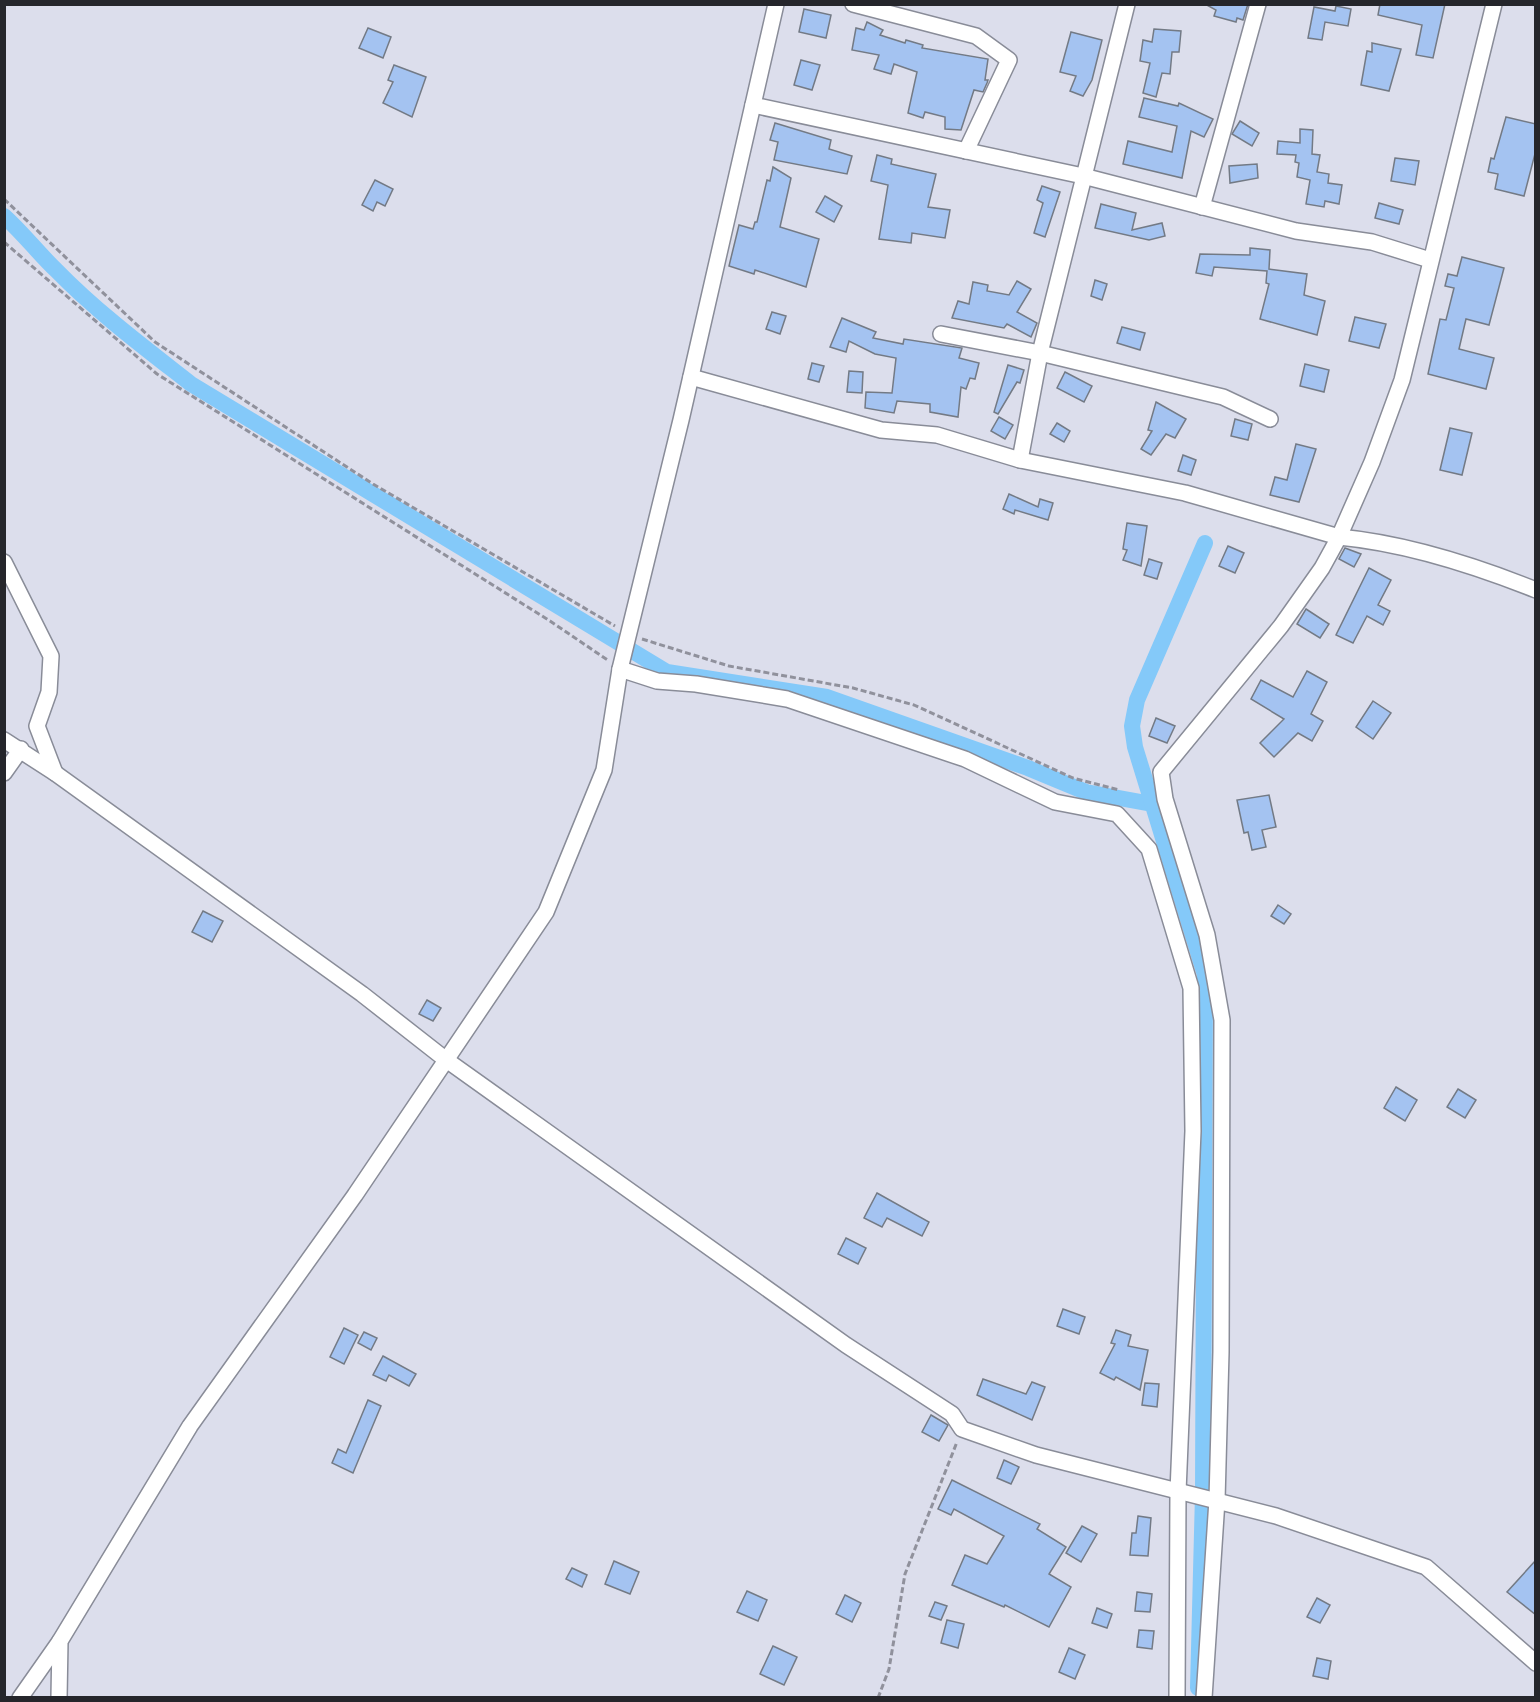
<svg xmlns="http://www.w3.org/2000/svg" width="1540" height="1702" font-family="Roboto,sans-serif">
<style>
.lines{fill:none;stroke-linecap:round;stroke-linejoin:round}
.canal{stroke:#84c9f9;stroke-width:16}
.building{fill:#a4c3f1;stroke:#737a85;stroke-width:1.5}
.minor-casing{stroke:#898c98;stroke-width:18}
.path{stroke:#90919c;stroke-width:3;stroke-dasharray:6 3;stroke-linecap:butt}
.minor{stroke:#fff;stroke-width:15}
</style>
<rect width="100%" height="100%" fill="#dcdeec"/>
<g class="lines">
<!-- canal -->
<g class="canal">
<path d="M4,216c19,17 34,37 52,54 41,42 89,78 135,114l476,288 160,25 201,71 58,24 66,12"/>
<path d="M1198,1688l5,-194 2,-519 -70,-228 -3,-21 5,-26 68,-157"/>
</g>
</g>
<!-- building -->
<g class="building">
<path d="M1205,4h43l-5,16 -6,-2 -1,4 -22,-6 2,-6z"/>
<path d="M1380,4h65l-12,54 -17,-3 6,-30 -44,-10z"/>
<path d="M1336,6l15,3 -3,17 -23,-4 -3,18 -14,-2 6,-31 21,4z"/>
<path d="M804,9l27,6 -5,23 -27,-6z"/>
<path d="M867,22l16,8 -3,5 25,8 1,-3 17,5 -1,3 66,11 -3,21h3l-1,3 -4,9 -9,-2 -13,40 -16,-1v-12l-20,-5 -2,6 -15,-5 9,-41 -23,-8 -3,10 -17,-5 5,-14 -27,-5 4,-22 8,2z"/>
<path d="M368,28l23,9 -8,21 -24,-10z"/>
<path d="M1154,29l27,2 -2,21h-7l-2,22 -8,-1 -6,24 -13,-4 7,-30 -10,-2 3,-21 9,2z"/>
<path d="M1071,32l31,8 -10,40 -9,16 -13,-5 6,-15 -16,-4z"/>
<path d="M1372,43l29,6 -12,42 -28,-6 6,-34 5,1z"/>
<path d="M801,60l19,5 -8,25 -18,-5z"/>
<path d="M394,65l32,12 -14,40 -29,-14 10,-21 -5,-2z"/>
<path d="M1144,98l34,8 1,-3 34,16 -9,18 -13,-6 -9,47 -59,-14 5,-23 44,11 5,-26 -38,-9z"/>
<path d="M1506,117l30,7v26l-12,46 -29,-7 3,-15 -10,-2 3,-14 3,1z"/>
<path d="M1240,121l19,12 -7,13 -20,-12z"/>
<path d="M775,123l56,17 -2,9 23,7 -5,18 -73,-14 4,-18 -8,-2z"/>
<path d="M1300,129l13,1 -1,24 8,1 -3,17 12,2 -1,9 14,2 -3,19 -14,-3 -1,6 -18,-3 4,-24 -13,-3 2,-14 -4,-1 1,-7 -19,-1 1,-13 22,2z"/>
<path d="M877,155l15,4 -1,5 45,10 -8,33 22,3 -5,28 -33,-5 -1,10 -32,-4 9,-54 -17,-4z"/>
<path d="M1395,158l24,3 -4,24 -24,-4z"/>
<path d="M1257,164l1,14 -28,5 -1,-17z"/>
<path d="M773,167l18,11 -11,49 39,12 -13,48 -51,-17 -1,4 -25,-8 10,-41 14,4 2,-7h2l10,-42 3,1z"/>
<path d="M375,180l18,9 -8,17 -8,-4 -4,9 -11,-6z"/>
<path d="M1042,186l18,6 -15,45 -11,-4 9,-30 -6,-3z"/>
<path d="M825,196l17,10 -8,16 -18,-10z"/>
<path d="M1379,203l24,7 -4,14 -24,-6z"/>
<path d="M1101,204l35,9 -4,17 30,-7 3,13 -16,4 -54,-12z"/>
<path d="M1250,248l20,2 -1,19 38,5 -3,21 21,6 -8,34 -57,-16 9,-35 -3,-1 1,-12 -53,-4 -2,9 -16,-3 4,-19 50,1z"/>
<path d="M1462,257l42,11 -15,57 -23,-6 -7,30 35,9 -8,31 -58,-15 12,-55 6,1 8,-32 -9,-2 3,-12 9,2z"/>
<path d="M1095,280l12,4 -5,16 -11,-4z"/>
<path d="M1017,281l14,8 -14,23 20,11 -6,14 -24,-13 -3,4 -52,-10 6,-17 11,3 4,-22 15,3 -1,6 22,4z"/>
<path d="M772,312l14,4 -6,18 -14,-5z"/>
<path d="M1355,317l31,7 -7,24 -30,-7z"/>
<path d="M842,318l34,14 -3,6 30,6 1,-5 58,9 -3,10 20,5 -4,16 -5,-1 -4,11 -5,-2 -3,30 -28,-5v-8l-33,-3 -3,12 -29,-5 1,-16 26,1 4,-35 -21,-4 -26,-13 -3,11 -16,-5z"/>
<path d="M1122,327l23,6 -5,17 -23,-7z"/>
<path d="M812,363l12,3 -5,16 -11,-3z"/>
<path d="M1305,364l24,6 -5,22 -24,-6z"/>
<path d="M1008,365l16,5 -4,13 -3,-1 -19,32 -4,-2z"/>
<path d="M849,371l14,1 -1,21 -15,-1z"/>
<path d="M1065,372l27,14 -8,16 -27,-14z"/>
<path d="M1156,402l30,17 -11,19 -9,-4 -15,21 -10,-6 11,-18 -4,-1z"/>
<path d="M999,417l14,8 -8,14 -14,-8z"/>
<path d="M1235,419l17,5 -4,16 -17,-4z"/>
<path d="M1057,423l13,8 -6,11 -14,-8z"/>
<path d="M1450,428l22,5 -10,42 -22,-5z"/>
<path d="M1296,444l20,5 -17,53 -29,-7 5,-18 12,3z"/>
<path d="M1183,455l13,5 -5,15 -13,-4z"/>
<path d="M1009,494l29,13 2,-8 13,4 -5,17 -33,-10 -1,4 -11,-5z"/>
<path d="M1127,523l20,3 -6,40 -18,-6 4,-10 -4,-1z"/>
<path d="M1228,546l16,7 -9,20 -16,-7z"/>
<path d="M1345,548l16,6 -7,13 -15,-8z"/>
<path d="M1149,559l13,4 -5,16 -13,-4z"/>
<path d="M1369,568l22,12 -13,25 12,6 -7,14 -16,-9 -14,27 -17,-8z"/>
<path d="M1306,609l23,15 -9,14 -23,-14z"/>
<path d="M1307,671l20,11 -16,32 12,7 -11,20 -14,-8 -24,24 -14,-14 24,-24 -33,-20 10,-19 32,17z"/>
<path d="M1373,701l18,12 -18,26 -17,-12z"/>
<path d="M1156,718l19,8 -8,17 -18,-7z"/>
<path d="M1269,795l7,32 -14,3 4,17 -14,3 -4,-18 -4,1 -7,-33z"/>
<path d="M1278,905l13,9 -7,10 -13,-8z"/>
<path d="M203,911l20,10 -11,21 -20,-10z"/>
<path d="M427,1000l14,8 -8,13 -14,-7z"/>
<path d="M1396,1087l21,13 -12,21 -21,-13z"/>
<path d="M1458,1089l18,11 -11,18 -18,-11z"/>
<path d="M877,1193l52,29 -7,14 -35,-18 -5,9 -18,-9z"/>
<path d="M846,1238l20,10 -8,16 -20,-10z"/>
<path d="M1063,1309l22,8 -6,17 -22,-8z"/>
<path d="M344,1328l14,7 -14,29 -14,-7z"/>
<path d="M1116,1330l15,5 -3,11 20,4 -8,40 -24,-13 -2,3 -14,-7 15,-29 -4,-1z"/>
<path d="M364,1332l13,6 -6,12 -13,-7z"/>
<path d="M383,1356l33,18 -7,12 -20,-11 -3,6 -13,-6z"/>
<path d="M983,1379l43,15 6,-12 13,5 -13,33 -55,-25z"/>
<path d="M1145,1383l14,1 -2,23 -15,-2z"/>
<path d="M368,1400l13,6 -28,67 -21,-10 6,-14 8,4z"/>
<path d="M931,1415l17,10 -9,16 -17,-9z"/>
<path d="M1004,1460l15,7 -8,17 -14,-6z"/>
<path d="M952,1480l88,44 -3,5 29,18 -17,27 22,13 -22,40 -44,-22 -1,2 -52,-22 13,-30 22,9 17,-28 -50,-27 -3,6 -13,-6z"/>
<path d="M1138,1516l13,2 -3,38 -18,-1 2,-22h4z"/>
<path d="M1082,1526l15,8 -16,28 -15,-9z"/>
<path d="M1536,1560v55l-29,-23z"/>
<path d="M614,1561l25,11 -9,22 -25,-10z"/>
<path d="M572,1568l15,7 -5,12 -16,-8z"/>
<path d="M747,1591l20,9 -9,21 -21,-9z"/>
<path d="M1137,1592l15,2 -2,18 -15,-1z"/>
<path d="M845,1595l16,8 -9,19 -16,-8z"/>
<path d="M1317,1598l13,7 -10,18 -13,-6z"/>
<path d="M935,1602l12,4 -6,14 -12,-4z"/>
<path d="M1097,1608l15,6 -5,14 -15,-5z"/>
<path d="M947,1620l17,4 -6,24 -17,-5z"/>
<path d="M1139,1630l15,1 -2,18 -15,-2z"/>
<path d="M773,1646l24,11 -13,28 -24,-11z"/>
<path d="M1069,1648l16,7 -10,24 -16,-7z"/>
<path d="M1317,1658l14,3 -3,18 -15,-3z"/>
</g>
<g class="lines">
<!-- minor casing -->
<g class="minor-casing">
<g id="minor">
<path d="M853,4l123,32 33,24 -43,91"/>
<path d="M753,105l330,71 213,55 76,11 58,18"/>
<path d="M1202,207l56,-203"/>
<path d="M941,334l99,19 183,44 47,22"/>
<path d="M691,377l190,53 56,5 83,25 165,33 154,44c64,6 137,29 197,53"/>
<path d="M1020,460l20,-107 87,-349"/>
<path d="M4,562l47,94 -2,36 -12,34 18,47"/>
<path d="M620,669l37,12 39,3 91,15 178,60 90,43 62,12 32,35 42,139 2,143 -15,361 -1,206"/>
<path d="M4,740l51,33 307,221 83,65 401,286 106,69 10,15 74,26 240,61 150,51 110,96"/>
<path d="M4,773l17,-24"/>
<path d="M20,1698l40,-57"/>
<path d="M59,1698l1,-57 130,-215 165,-231 191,-283 58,-142 16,-101 61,-249 95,-416"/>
<path d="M1204,1698l13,-198 4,-148 1,-332 -15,-85 -42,-136 -4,-27 120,-146 41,-58 17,-31 33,-75 30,-82 92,-376"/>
</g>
</g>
<!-- path -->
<g class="path">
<path d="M4,199l151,143 218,142 242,142"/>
<path d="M4,242l153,132 393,247 59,40"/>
<path d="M642,639l87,27 124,22 61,17 159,73 46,12"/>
<path d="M878,1698l11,-29 16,-95 52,-132"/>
</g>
<!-- minor -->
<use href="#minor" class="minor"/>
</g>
<!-- border -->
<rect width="1540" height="1702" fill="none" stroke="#25262b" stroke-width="12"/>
</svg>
